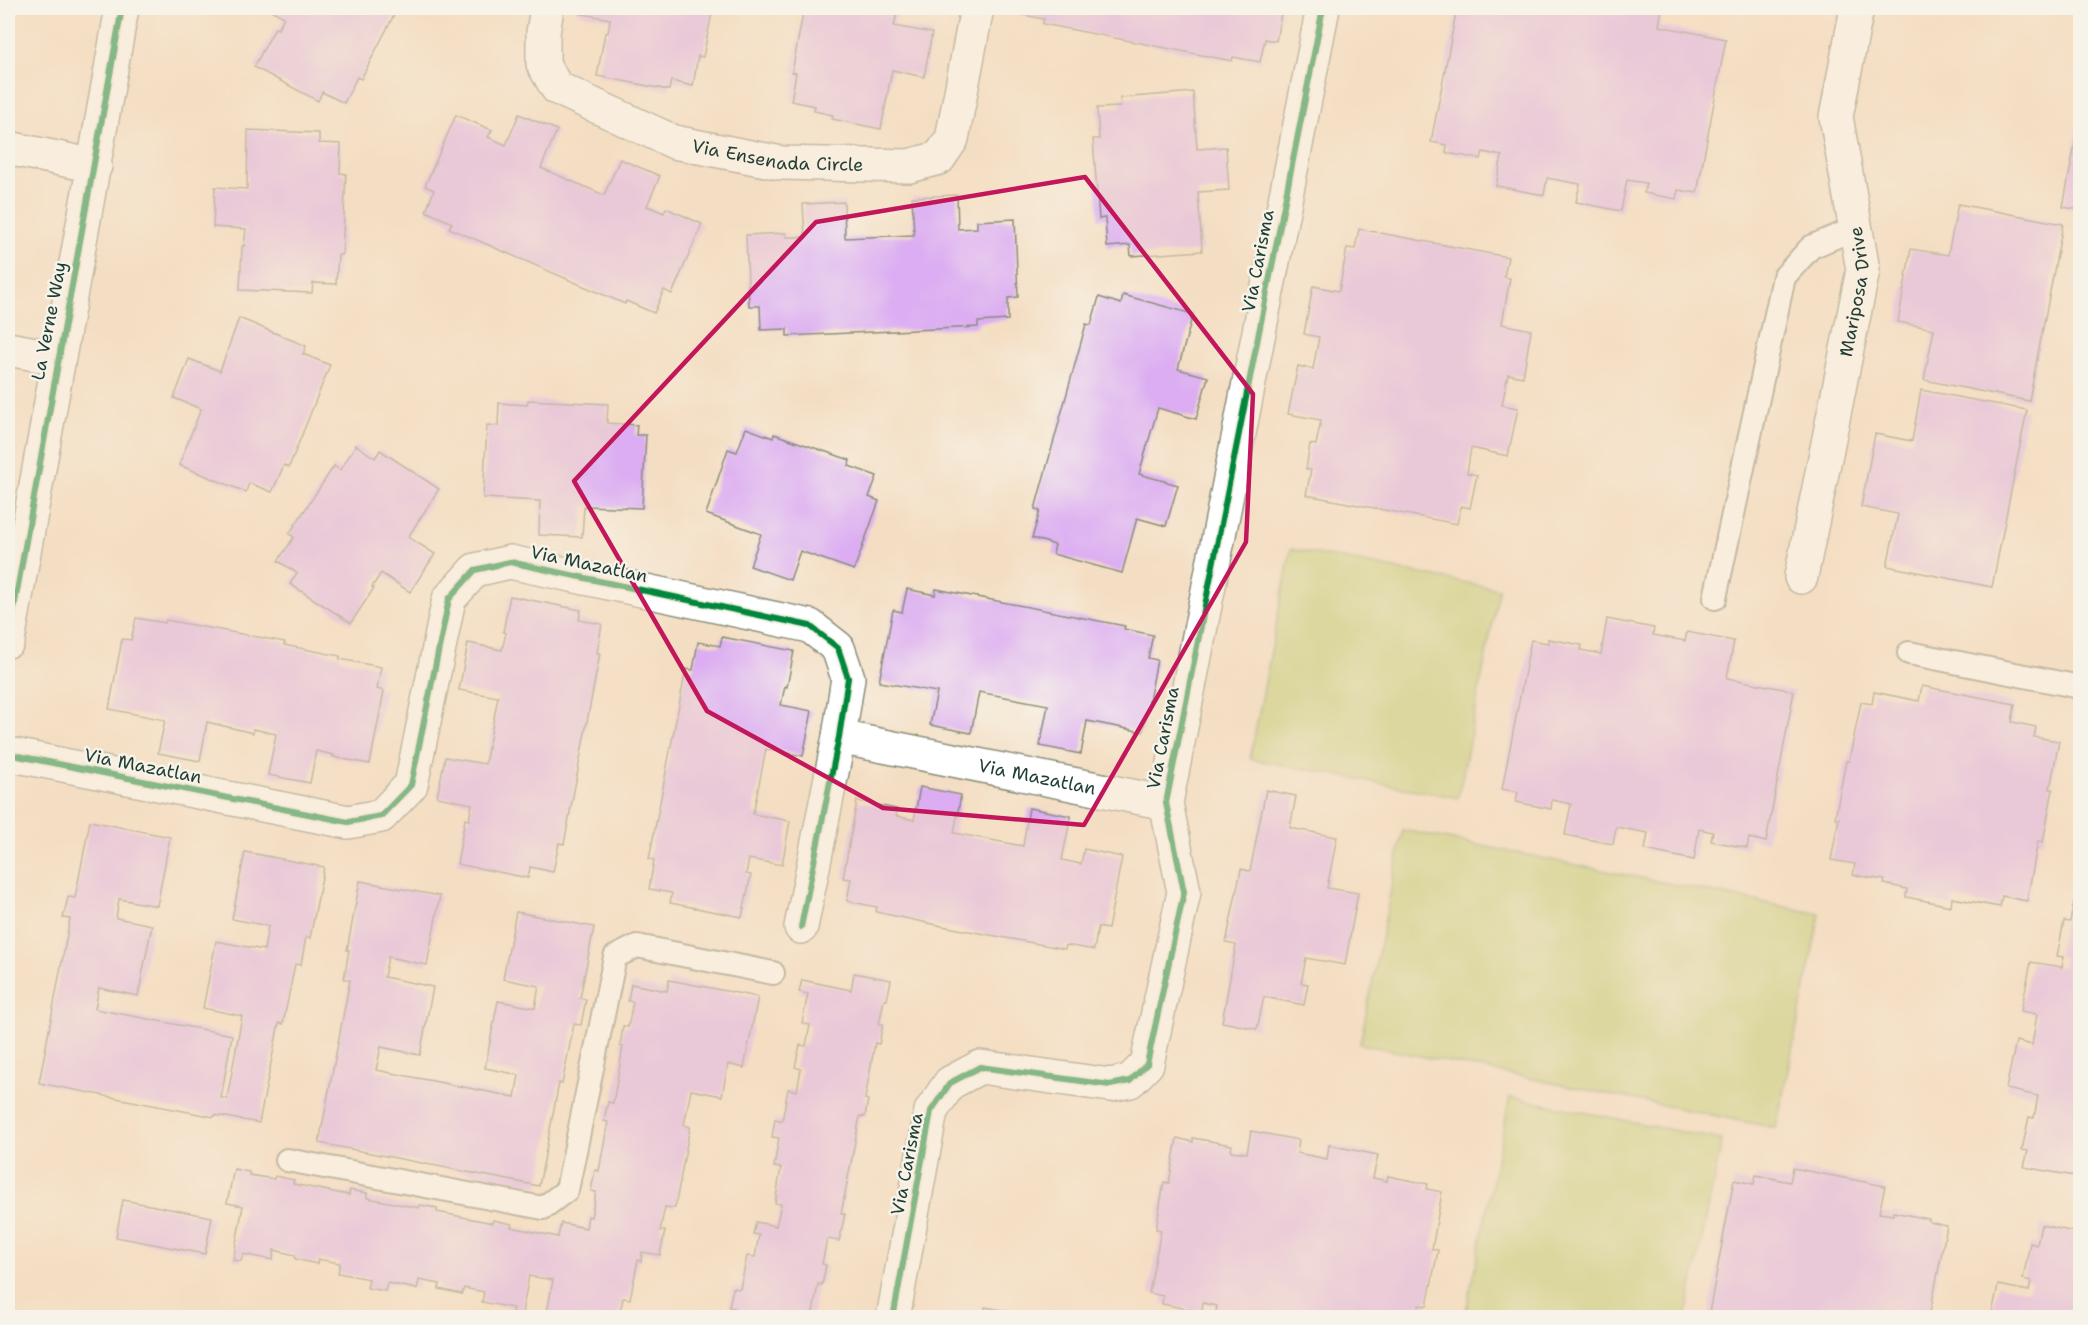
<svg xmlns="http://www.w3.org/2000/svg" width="2088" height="1325" font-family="'Shantell Sans',sans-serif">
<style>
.green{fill:#becf72;stroke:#6e8653;stroke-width:1.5}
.building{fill:#dcadf2}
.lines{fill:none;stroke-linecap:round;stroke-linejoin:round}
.service-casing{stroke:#8a8e7c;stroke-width:26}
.minor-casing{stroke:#8a8e7c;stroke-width:36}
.tertiary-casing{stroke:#8a8e7c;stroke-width:36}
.service{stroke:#fff;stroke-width:22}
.minor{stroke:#fff;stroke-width:33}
.tertiary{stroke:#fff;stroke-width:33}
.cycleway-casing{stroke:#f7f3e8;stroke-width:10}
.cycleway{stroke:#00873e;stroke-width:6}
.marked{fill:none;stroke:#c2185b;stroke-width:4.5;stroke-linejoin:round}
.labels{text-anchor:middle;stroke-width:5;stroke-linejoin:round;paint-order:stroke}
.street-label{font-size:18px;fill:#1f3d34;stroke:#f7f3e8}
</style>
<rect width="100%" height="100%" fill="#f7f3e8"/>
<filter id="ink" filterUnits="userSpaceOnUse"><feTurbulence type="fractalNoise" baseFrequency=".0167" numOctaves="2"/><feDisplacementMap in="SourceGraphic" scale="12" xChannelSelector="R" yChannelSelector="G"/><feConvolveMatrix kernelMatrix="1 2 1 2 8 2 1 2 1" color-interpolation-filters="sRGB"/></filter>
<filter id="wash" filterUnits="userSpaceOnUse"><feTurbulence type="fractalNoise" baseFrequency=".008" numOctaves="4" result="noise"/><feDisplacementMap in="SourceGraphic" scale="24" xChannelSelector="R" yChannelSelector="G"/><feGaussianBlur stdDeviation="1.35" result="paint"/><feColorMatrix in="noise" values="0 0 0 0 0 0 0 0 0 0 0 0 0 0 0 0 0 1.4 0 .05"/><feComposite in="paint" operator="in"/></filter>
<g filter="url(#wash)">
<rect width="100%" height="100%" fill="#f4dec3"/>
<!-- green -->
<g class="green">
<path d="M1291,549l208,40 -41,209 -208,-39z"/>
<path d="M1403,830l417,84 -44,214 -416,-84z"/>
<path d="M1510,1097l212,43 -36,177 -191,1 -29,-7z"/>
</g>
<g id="blocks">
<!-- building -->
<g class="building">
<path d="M267,8h128l2,1 -36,70 -4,-2 -13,26 -22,-11 -4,9 -64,-34 21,-39 3,1 6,-12z"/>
<path d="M578,8h135l-10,49 -5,-1 -5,30 -22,-5 -2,9 -72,-14 8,-43h3l2,-14 -33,-6z"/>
<path d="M804,8h94l-4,18 38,7 -8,44 -32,-7 -11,59 -49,-10 1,-4 -19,-4 1,-5 -24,-5 5,-28 -4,-1z"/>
<path d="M1014,8h268l-6,33 -11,-2 -5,23 -27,-5 -1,4 -189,-37 1,-5 -31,-6z"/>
<path d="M1457,8h205l-3,18 67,13 -29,154 -19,-3 -2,9 -32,-6 2,-10 -19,-3 -6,31 -45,-9 4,-18 -33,-6 -3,17 -48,-9 6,-30 -19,-4 -2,7 -35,-6 1,-8 -16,-3z"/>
<path d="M1193,92l4,57 29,-2 3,43 -31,2 4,59 -71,5 -1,-11 -23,2 -2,-29 -6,1 -6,-80h6l-2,-31 24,-1 -1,-9z"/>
<path d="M519,114l38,16 -16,38 63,27 16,-36 40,17 -13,30 17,7 2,-5 36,16 -30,70 -8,-4 -10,23 -28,-12 -1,3 -176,-76 3,-5 -26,-12 8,-21 -9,-4 31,-71 36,15 -4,7 18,8z"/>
<path d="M2079,122h1v88l-17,-3z"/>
<path d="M248,130l71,3v10l22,1 -1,29 6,1 -4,81h-4l-2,29 -23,-1 -1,10 -72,-3 2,-44h2l2,-17 -33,-2 2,-40 32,2z"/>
<path d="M957,195l1,34 19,-1v-7l38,-2 3,78 -10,1v22l-30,2v5l-191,9v-7l-26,1 -1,-24h-11l-3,-71 40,-2v4h19l-2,-33 41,-2 1,36 69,-3 -2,-38z"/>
<path d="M1958,204l105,20 -34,177 -105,-21 10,-51 -36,-7 13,-73 37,6z"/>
<path d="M1359,229l149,28 -4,20 6,1 -8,46 29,6 -8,47 -15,-3 -6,31 16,3 -10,48 -37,-8 -4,25 10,2 -7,33 -9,-2 -4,18 -151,-29 5,-25 -5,-1 4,-25 6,1 5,-25 -33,-6 10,-48 15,3 6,-32 -15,-3 9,-48 26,5 8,-43 8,1z"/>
<path d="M1123,295l70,19 -15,55 30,8 -12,42 -38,-11 -19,66 39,11 -12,41 -29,-8 -15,55 -69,-19 2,-9 -23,-7 8,-27 -5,-2 51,-185 5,1 8,-28 22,7z"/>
<path d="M239,318l67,28 -3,8 27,11 -41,102 -5,-2 -12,27 -23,-9 -3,9 -67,-27 22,-56 -27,-11 15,-39 31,12z"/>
<path d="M1921,390l106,20 -35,177 -105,-21 11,-52 -37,-7 14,-73 37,7z"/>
<path d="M528,400l80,4 -1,19 30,2 -1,10h10l-4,73 -58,-2 -2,31 -43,-2 1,-34 -57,-3 4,-73 11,1 1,-23 28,2z"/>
<path d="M746,428l27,10 1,-4 76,26 -1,6 28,10 -8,21 10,4 -25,69 -54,-19 -10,29 -40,-14 11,-32 -55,-20 22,-65 9,3z"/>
<path d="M356,445l19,13 5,-8 59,39 -31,48 27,17 -25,38 -29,-19 -9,14 2,1 -23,35 -61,-39 7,-11 -19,-12 16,-24 -5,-3 45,-68 6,4z"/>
<path d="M907,589l28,6 1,-6 189,37 -1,3 29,6 -5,23 9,2 -14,72 -56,-11 -6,33 -41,-8 8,-41 -69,-13 -8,41 -41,-8 7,-33 -58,-10 14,-72 9,2z"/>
<path d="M510,596l71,14 -2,10 23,4 -5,29h3l-36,191 -5,-1 -6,29 -23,-5 -2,11 -71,-14 8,-45 4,1 3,-16 -35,-7 8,-40 40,7 13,-67 -39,-7 9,-47 34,7 4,-17 -3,-1z"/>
<path d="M136,618l29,5 1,-3 119,22 -1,3 56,11v3l41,8 -4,22 7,2 -14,73 -37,-7 1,-2 -18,-4 -6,32 -42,-8 8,-41 -23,-5v4l-46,-11 -7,39 -42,-8 7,-33 -56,-11 13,-70 9,1z"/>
<path d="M1607,619l47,9 -1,7 32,6 2,-9 47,9 -7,37 67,13 -28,151 -17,-4 -2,10 -36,-7 2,-9 -14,-3 -5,31 -49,-10 3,-17 -32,-6 -3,17 -48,-9 6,-31 -19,-4 -1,9 -35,-7 2,-10 -16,-3 29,-149 17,3v-4l34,6 -1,5 20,4z"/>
<path d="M722,637l72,14 -7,36 -2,-1 -4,19 31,6 -9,45 -37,-7 -13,65 37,7 -8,44 -33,-6 -3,15 5,1 -9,42 -72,-14 2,-10 -23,-4 5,-29 -5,-1 37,-190 7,1 5,-28 22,4z"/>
<path d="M1922,686l93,18 -3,18 24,5 -2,10 25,4 -9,48h3l-10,53 -5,-1 -11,60 -25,-5 -2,11 -48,-9 -1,8 -45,-9 1,-8 -23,-5 1,-4 -32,-5 2,-11 -24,-4 8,-42h-4l11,-57h3l12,-59 11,2 2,-12 45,9z"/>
<path d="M920,787l41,8 -7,38 69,13 6,-38 42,8 -9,44 19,4 3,-15 38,8 -14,72 -10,-2 -4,23 -28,-5 -1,4 -123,-23 -66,-14 1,-5 -30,-6 4,-22 -8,-1 14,-77 40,8 -1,7 18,4z"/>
<path d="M1266,790l30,6 -6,32 47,9 -10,51 31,5 -13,72 -39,-7 -5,25 7,1 -4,21 -40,-8 -7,32 -35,-7 14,-77 -10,-2 15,-74 9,2z"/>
<path d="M90,821l80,16 -13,69 -38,-7 -3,19 36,7 -14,71 -39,-8 -4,21 137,26 -11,63 6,1 15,-83 -39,-8 13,-67 48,9 4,-24 -36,-7 13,-67 79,15 -14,71 -4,-1 -5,28 -6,-1 -12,60 -4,-1 -20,100 -44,-8 -1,2 -175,-34 31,-164 -7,-1 5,-21 7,1z"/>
<path d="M360,881l80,15 -13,69 -39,-8 -4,20 49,10 -13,68 -39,-8 -5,23 139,27 4,-22 -34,-7 13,-67 37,7 4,-22 -36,-7 13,-67 78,15 -14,71 6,1 -5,26 -7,-1 -12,60 -3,-1 -20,103 -220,-43 31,-163 -6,-1 5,-29h-2z"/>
<path d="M2074,902l6,1v274l-56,-10 4,-16 -6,-1 7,-33 5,1 4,-22 -32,-7 10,-48 16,4 5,-31 -16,-3 10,-49 31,5 2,-10 -7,-1 7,-35 6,1z"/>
<path d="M854,973l37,7 -4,20h-3l-5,24h4l-4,20 -4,-1 -10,56 3,1 -3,17 -5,-1 -19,98h4l-6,27 -12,-2 -5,25 4,1 -4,20 -4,-1 -6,34h-78l1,-10 -6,-1 4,-19 7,1 7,-33 8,1 4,-22 -6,-1 3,-12 20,4 5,-22 -6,-1 6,-35 -7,-1 5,-29 -7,-1 3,-18 7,2 6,-32 9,2 4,-22 -6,-2 5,-22 6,1 4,-21 -8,-2 6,-29 -9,-2 3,-12 49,10z"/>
<path d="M669,980l89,17 -14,71 -16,-4 -6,32 -31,-6 -7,35 6,2 -15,81 -10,-1 -5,24h5l-5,24 -18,-3 -1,9 -3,-1 -8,39 -7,-1 -4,20h-73l7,-38 -24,-4 -8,42h-4l-6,-2 2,-8 -31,-6 2,-10 -20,-4 -2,6 -23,-5 1,-5 -21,-4 -2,9 -30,-6 -2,8 -18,-3 2,-9 -31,-6 2,-10 -22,-4 -1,5 -22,-5v-4l-21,-5 -1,10 -30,-6 -2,7 -8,-1 10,-54 -16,-3 7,-34 15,3v3l25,4 1,-3 19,4 -1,4 56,11 1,-5 17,3v5l52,10 1,-3 17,3v4l56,11v-3l19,4 -1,3 47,10 3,-14 25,5 2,-12 3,1 5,-25 -5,-1 4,-21 4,1 9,-49 -4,-1 4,-19 5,1 10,-56 -3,-1 3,-20 5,1 5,-25 -5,-1 3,-17 36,7z"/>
<path d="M1251,1131l48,9 -2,13 30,6 2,-14 49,10 -5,23 14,3 1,-5 40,8 -1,5 15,3 -10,57 6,1 -11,56 -8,-1 -2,13h-202l2,-12 -14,-3 -1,9 -40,-8 1,-8 -14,-3 12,-63 -5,-1 8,-47 5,1 8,-45 16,4v-4l39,7 -1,6 16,2z"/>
<path d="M1793,1168l92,18 -6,27 14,2v-3l36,7v3l18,4 -18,92h-221l26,-138 20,4 2,-9 34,7z"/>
<path d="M123,1200l89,17 -7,37 -89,-17z"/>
<path d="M2041,1225l39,8v85h-89l7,-33 31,6 2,-10 -8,-2 7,-36 7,2z"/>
<path d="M985,1307l50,9v2h-52z"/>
</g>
</g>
</g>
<g filter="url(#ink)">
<use href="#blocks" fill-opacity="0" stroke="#8a8e7c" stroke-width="1.5"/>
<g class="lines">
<!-- service casing -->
<g class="service-casing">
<g id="service">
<path d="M1715,598l69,-321 27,-30 45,-19"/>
<path d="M1909,653l171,34"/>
<path d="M287,1160l256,48 24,-18 48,-233 22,-11 136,27"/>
</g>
</g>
<!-- minor casing -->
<g class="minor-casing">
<g id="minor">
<path id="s1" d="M547,8l-4,25v31l14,24 117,54 107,21 128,3 30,-8 13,-19 25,-131"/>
<path d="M8,148l87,18"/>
<path d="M8,349l49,9"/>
<path id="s2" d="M1801,577l62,-307 -27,-153 21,-109"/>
<path id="s3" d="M839,737l327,66"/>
<path d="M8,754l340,68 33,-6 30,-31 38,-186 26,-29 35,-8 300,64 28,22 10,30 -9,59 -38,190"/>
<path d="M893,1318l38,-207 19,-28 30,-16 130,18 20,-4 17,-17 37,-172 -18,-89 157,-795"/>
</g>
</g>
<!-- tertiary casing -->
<g class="tertiary-casing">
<path id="tertiary" d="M8,641l114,-633"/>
</g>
<!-- service -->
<use href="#service" class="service"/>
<!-- minor -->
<use href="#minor" class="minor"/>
<!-- tertiary -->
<use href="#tertiary" class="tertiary"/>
<!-- cycleway casing -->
<g class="cycleway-casing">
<g id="cycleway">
<path d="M8,641l114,-633"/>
<path d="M8,754l340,68 33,-6 30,-31 38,-186 26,-29 35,-8 300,64 28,22 10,30 -9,59 -38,190"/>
<path d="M893,1318l38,-207 19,-28 30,-16 130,18 20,-4 17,-17 37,-172 -18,-89 157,-795"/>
</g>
</g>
<!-- cycleway -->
<use href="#cycleway" class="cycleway"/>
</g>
</g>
<!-- marked area -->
<path d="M0 0H2088V1325H0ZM1085,177l168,217 -7,148 -162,283 -201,-17 -176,-97 -133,-230 242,-259z" fill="#f4dec3" fill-opacity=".55" fill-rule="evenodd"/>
<path class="marked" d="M1085,177l168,217 -7,148 -162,283 -201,-17 -176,-97 -133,-230 242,-259z"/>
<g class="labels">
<!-- street labels -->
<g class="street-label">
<text dy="6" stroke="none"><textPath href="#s1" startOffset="318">Via Ensenada Circle</textPath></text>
<text transform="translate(1258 261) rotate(-79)" y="6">Via Carisma</text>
<text dy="6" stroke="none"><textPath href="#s2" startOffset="291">Mariposa Drive</textPath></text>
<text transform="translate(49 321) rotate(-79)" y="6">La Verne Way</text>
<text transform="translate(589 564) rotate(12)" y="6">Via Mazatlan</text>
<text transform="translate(1163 738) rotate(-79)" y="6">Via Carisma</text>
<text transform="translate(143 766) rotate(11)" y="6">Via Mazatlan</text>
<text dy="6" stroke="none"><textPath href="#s3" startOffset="202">Via Mazatlan</textPath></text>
<text transform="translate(907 1164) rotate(-79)" y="6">Via Carisma</text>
</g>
</g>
<!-- margin -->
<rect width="2088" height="1325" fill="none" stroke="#f7f3e8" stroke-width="30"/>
</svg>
